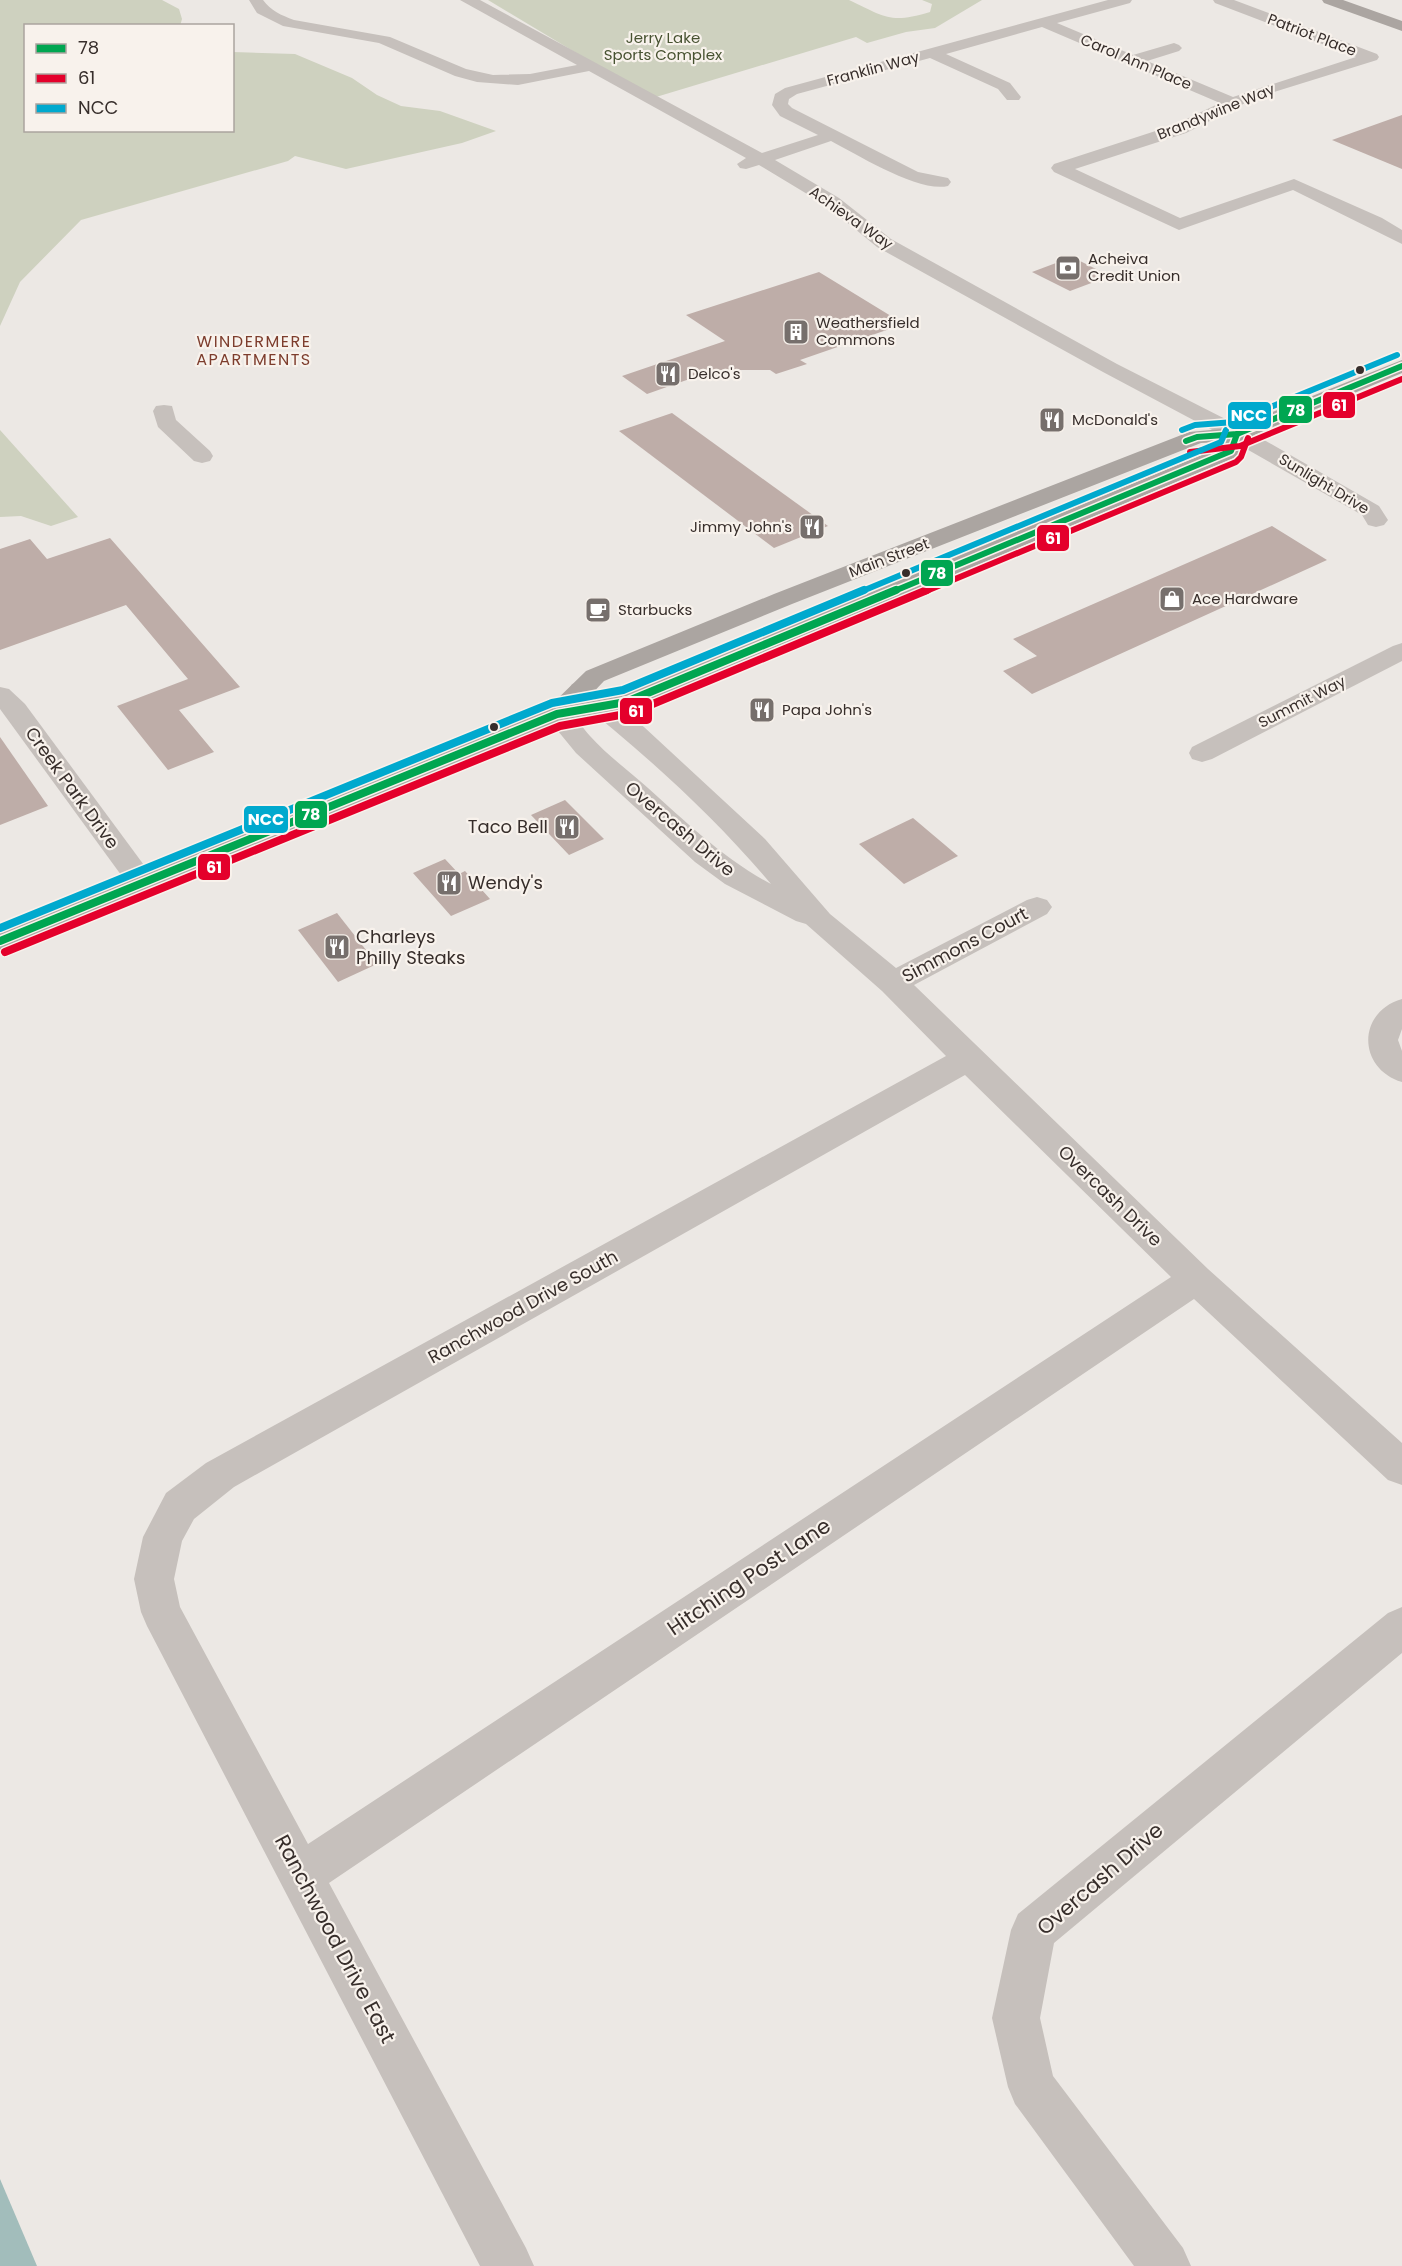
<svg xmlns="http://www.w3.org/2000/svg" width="1402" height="2266" font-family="Poppins,sans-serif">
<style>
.green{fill:#ced1bf}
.water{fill:#a2bdbb}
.building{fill:#beada8}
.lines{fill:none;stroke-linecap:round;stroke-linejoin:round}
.minor{fill:#c6c0bc;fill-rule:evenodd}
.major{fill:#aba5a1;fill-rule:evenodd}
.bus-1-far1-casing{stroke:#f8f2ec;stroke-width:9}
.bus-1-casing{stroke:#f8f2ec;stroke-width:11}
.bus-2-far1-casing{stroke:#f8f2ec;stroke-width:9}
.bus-2-casing{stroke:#f8f2ec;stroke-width:11}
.bus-3-far1-casing{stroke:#f8f2ec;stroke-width:9}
.bus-3-casing{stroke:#f8f2ec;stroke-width:11}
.bus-1-far1{stroke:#00a651;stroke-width:6}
.bus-1{stroke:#00a651;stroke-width:8}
.bus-2-far1{stroke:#e4002b;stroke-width:6}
.bus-2{stroke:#e4002b;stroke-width:8}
.bus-3-far1{stroke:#00a9ce;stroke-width:6}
.bus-3{stroke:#00a9ce;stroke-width:8}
.bus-dot{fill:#372e2b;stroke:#f8f2ec;stroke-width:2}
.labels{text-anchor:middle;stroke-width:4.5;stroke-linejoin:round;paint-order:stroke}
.far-street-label{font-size:15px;fill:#372e2b;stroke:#f8f2ec}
.far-park-label{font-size:15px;fill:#475231;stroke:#f8f2ec}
.far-poi-label{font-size:15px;fill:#372e2b;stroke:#f8f2ec;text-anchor:start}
.far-neighbourhood-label{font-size:16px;letter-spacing:1.5px;fill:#7d3d2d;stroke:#f8f2ec}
.street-label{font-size:18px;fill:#372e2b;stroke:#f8f2ec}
.poi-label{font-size:18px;fill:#372e2b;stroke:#f8f2ec;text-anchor:start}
.near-street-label{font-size:21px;fill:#372e2b;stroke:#f8f2ec}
.line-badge{stroke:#f8f2ec;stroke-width:2}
.badge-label{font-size:16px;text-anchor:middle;font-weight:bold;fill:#fff}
</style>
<rect width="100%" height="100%" fill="#ece8e4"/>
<!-- green -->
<g class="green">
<path d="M0,0h162l17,9 3,10 -2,7h-154v104h206l1,-78 62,2 57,24 25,17 24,11 39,5 56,20 -34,12 -116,26 -51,-13 -7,5 -207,59 -61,62 -20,44z"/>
<path d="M488,0h361c36,17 41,24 81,12l2,-8 -10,-4h69h-9l-47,28 -29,4 -39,11 -11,-6 -200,60 -73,-40z"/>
<path d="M0,430l78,87 -27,9 -30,-10 -21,1z"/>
</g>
<!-- water -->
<path class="water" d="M0,2179l37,87h-37z"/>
<!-- building -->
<g class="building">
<path d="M1402,115v54l-70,-29z"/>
<path d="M1072,257l38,19 -40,15 -38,-19z"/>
<path d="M819,272l85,52 -104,36 7,4 -31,10 -6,-4h-55l-68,24 -25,-18 103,-35 -39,-26z"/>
<path d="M672,413l156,113 -54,22 -155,-117z"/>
<path d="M1272,526l55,34 -295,134 -29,-23 34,-15 -24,-17z"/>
<path d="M110,538l130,149 -61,23 35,42 -46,18 -51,-64 71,-27 -62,-74 -126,45v-101l30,-10 17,20z"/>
<path d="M0,737l48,69 -48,19z"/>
<path d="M565,800l39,39 -35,16 -38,-40z"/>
<path d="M913,818l45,38 -54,28 -45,-40z"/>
<path d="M445,859l14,15 6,-3 25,28 -39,17 -38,-43z"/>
<path d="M337,913l40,51 -39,18 -40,-52z"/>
</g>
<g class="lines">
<!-- minor -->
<g class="minor">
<path d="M249,0h14c8,11 18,15 31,20l96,17 76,32 27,6 37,-1 47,-9 -117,-65h20l282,153 56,-18 -38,-19 -8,-11 3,-11 10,-6 323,-88h24l-2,3 -73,20 76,32 41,-12 5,2 3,3 -3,3 -32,10 86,36 123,-40 -141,-54 -2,-3h21l143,54 2,3 -2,3 -122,38 -69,35 -111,36 105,49 114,-39 88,39 20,12v14l-109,-54 -114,40 -125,-58 -3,-4 3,-4 120,-39 46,-22 -178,-76 -96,27 64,29 11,14 -2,3h-12l-9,-11 -68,-31 -133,36 -8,5 -1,5 4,4 126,64 30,6 3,4 -3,4c-29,7 -90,-31 -117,-45l-56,19 64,38 52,41 226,125 128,65 134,77 9,14 -4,5 -8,2 -8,-2 -6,-10 -133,-76 -126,-67 -226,-125 -50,-41 -68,-41 -13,4 -6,-1 -3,-4 9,-6 -157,-87 -71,14 -41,-3 -22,-6 -76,-33 -96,-17 -26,-13z"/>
<path d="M164,405l8,1 4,14 34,31 3,5 -3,5 -8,2 -8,-2 -36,-34 -5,-16 3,-5z"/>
<path d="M1402,643v18l-190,98 -10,3 -10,-3 -3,-6 3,-6 201,-101z"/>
<path d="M581,682l9,2 54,43 121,112 65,75 66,54 131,-68 10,-3 10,3 5,7 -5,7 -133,71 294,284 194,174v42l-14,-5 -194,-181 -865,584 197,365 8,18h-54l-333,-640 -6,-14 -7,-33 9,-42 23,-44 40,-30 740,-407 -64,-65 -76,-67 -10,-3 -71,-37 -30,-22 -119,-109 -32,-39 4,-6c21,-5 29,13 42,28 17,19 39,35 58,52 39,35 76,71 123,96 -59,-70 -128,-132 -199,-188l-4,-6 4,-6zM965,1075l206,202 -863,567 -128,-237 -6,-28 8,-38 12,-22 40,-32z"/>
<path d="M0,687l9,2 16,15 127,172 4,7 -4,7 -10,3 -10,-3 -132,-181z"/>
<path d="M1402,999v30l-4,11 4,11v31c-45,-14 -45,-70 0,-83z"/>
<path d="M1402,1607v46l-348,290 -14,75 13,58 130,172 8,18h-57l-119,-162 -7,-17 -16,-69 19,-88 7,-16 370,-301z"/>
</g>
<!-- major -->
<g class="major">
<path d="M1322,0h21l59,21v10l-78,-28z"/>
<path d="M1402,360v13l-155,65 -8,18 -604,252 -72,13 -563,231v-23l548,-221 38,-37 188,-77 415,-162 44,-4zM1223,442l-2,5 -601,248 -35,6 19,-20 188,-77 409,-161z"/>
</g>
<!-- bus-1-far1 casing -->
<g class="bus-1-far1-casing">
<g id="bus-1-far1">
<path d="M1186,441l11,-4 40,-3 165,-68"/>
<path d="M892,592l339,-141 6,-17"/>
</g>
</g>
<!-- bus-1 casing -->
<g class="bus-1-casing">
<path id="bus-1" d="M0,941l557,-227 69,-12 270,-112"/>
</g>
<!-- bus-2-far1 casing -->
<g class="bus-2-far1-casing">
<g id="bus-2-far1">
<path d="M1190,452l50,-6 162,-67"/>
<path d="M924,592l312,-130 5,-5 7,-19"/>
</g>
</g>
<!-- bus-2 casing -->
<g class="bus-2-casing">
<path id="bus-2" d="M5,952l555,-226 71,-13 296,-123"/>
</g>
<!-- bus-3-far1 casing -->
<g class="bus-3-far1-casing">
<g id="bus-3-far1">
<path d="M1182,430l13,-5 39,-3 163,-67"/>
<path d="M860,592l361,-150 5,-12"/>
</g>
</g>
<!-- bus-3 casing -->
<g class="bus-3-casing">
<path id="bus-3" d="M0,928l552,-225 71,-13 241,-100"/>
</g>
<!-- bus-1-far1 -->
<use href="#bus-1-far1" class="bus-1-far1"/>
<!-- bus-1 -->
<use href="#bus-1" class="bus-1"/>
<!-- bus-2-far1 -->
<use href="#bus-2-far1" class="bus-2-far1"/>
<!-- bus-2 -->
<use href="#bus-2" class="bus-2"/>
<!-- bus-3-far1 -->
<use href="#bus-3-far1" class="bus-3-far1"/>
<!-- bus-3 -->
<use href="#bus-3" class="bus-3"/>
</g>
<!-- icons -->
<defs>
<g id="bank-square" transform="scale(1.35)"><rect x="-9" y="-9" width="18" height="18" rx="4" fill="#766f6c" stroke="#f8f2ec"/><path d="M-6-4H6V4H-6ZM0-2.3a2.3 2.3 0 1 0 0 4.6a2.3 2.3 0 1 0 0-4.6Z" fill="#fff"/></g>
<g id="building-square" transform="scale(1.35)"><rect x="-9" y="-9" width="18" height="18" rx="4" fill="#766f6c" stroke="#f8f2ec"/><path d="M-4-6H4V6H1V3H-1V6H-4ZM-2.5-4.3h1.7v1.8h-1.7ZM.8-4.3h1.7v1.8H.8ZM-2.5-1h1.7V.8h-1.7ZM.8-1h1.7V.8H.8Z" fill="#fff"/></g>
<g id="restaurant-square" transform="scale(1.35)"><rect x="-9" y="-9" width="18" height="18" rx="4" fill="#766f6c" stroke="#f8f2ec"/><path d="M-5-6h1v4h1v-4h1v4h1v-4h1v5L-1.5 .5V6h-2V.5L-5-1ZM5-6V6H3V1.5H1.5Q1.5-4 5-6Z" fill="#fff"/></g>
<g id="shop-square" transform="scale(1.35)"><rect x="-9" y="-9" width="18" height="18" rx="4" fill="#766f6c" stroke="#f8f2ec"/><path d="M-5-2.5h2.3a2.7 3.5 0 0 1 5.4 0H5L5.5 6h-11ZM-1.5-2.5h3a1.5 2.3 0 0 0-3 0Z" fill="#fff"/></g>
<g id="cafe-square" transform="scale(1.35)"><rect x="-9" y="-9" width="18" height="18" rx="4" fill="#766f6c" stroke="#f8f2ec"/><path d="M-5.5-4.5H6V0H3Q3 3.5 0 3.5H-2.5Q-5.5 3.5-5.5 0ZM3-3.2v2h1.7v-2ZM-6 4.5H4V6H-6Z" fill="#fff"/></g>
</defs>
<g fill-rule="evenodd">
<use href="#bank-square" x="1068" y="268"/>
<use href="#building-square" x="796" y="332"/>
<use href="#restaurant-square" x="668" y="374"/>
<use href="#restaurant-square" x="1052" y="420"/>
<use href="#restaurant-square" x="812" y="527"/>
<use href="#shop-square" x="1172" y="599"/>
<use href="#cafe-square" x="598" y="610"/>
<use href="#restaurant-square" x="762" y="710"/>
<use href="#restaurant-square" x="567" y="827"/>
<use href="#restaurant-square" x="449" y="883"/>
<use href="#restaurant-square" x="337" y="947"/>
</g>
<!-- markers -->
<g class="bus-dot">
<circle cx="1360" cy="370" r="5"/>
<circle cx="906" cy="573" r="5"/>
<circle cx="494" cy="727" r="5"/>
</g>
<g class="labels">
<!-- far-street labels -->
<g class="far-street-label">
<text transform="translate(1312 35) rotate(21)" y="5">Patriot Place</text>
<text transform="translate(1136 62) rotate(23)" y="5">Carol Ann Place</text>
<text transform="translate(873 69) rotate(-15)" y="5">Franklin Way</text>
<text transform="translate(1216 112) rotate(-22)" y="5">Brandywine Way</text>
<text transform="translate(851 218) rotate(35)" y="5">Achieva Way</text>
<text transform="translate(1324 484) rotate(31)" y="5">Sunlight Drive</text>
<text transform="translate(889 558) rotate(-21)" y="5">Main Street</text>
<text transform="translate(1302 702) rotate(-27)" y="5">Summit Way</text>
</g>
<!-- far-park labels -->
<g class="far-park-label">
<text x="663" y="43">Jerry Lake<tspan x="663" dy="17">Sports Complex</tspan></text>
</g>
<!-- far-poi labels -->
<g class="far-poi-label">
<text x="1088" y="264">Acheiva<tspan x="1088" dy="17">Credit Union</tspan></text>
<text x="816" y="328">Weathersfield<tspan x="816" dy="17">Commons</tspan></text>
<text x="688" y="379">Delco's</text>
<text x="1072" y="425">McDonald's</text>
<text x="792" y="532" text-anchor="end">Jimmy John's</text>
<text x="1192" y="604">Ace Hardware</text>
<text x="618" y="615">Starbucks</text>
<text x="782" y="715">Papa John's</text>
</g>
<!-- far-neighbourhood labels -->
<g class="far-neighbourhood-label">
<text x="254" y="347">WINDERMERE<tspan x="254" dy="18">APARTMENTS</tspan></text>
</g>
<!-- street labels -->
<g class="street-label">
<text transform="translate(72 788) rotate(54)" y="6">Creek Park Drive</text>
<text transform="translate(680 829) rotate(40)" y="6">Overcash Drive</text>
<text transform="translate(965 945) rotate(-28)" y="6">Simmons Court</text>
<text transform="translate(1110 1196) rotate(44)" y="6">Overcash Drive</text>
<text transform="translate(523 1307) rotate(-29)" y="6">Ranchwood Drive South</text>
</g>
<!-- poi labels -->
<g class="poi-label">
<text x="548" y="833" text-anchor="end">Taco Bell</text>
<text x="468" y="889">Wendy's</text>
<text x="356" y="943">Charleys<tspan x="356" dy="21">Philly Steaks</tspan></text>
</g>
<!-- near-street labels -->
<g class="near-street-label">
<text transform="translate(749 1577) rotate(-34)" y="7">Hitching Post Lane</text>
<text transform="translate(1100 1879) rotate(-41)" y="7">Overcash Drive</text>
<text transform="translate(335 1939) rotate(62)" y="7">Ranchwood Drive East</text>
</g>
</g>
<g class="line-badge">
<rect x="1322" y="391" width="34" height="28" rx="6" fill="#e4002b"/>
<rect x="1278" y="395" width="35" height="29" rx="6" fill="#00a651"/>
<rect x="1227" y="401" width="45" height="29" rx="6" fill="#00a9ce"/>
<rect x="1036" y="524" width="34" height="28" rx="6" fill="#e4002b"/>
<rect x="920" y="559" width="34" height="28" rx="6" fill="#00a651"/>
<rect x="619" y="697" width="34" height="28" rx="6" fill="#e4002b"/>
<rect x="294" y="800" width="34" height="29" rx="6" fill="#00a651"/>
<rect x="243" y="805" width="46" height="29" rx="6" fill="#00a9ce"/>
<rect x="197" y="853" width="34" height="28" rx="6" fill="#e4002b"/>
</g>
<g class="badge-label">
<text x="1339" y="411">61</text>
<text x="1296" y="416">78</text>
<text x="1249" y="421">NCC</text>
<text x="1053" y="544">61</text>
<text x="937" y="579">78</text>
<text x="636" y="717">61</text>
<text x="311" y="820">78</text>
<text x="266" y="825">NCC</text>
<text x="214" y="873">61</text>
</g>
<!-- legend -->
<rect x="24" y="24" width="210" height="108" fill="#f8f2ec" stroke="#aba49f" stroke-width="1.5"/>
<rect x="36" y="44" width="30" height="9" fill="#00a651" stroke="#aba49f" stroke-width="1.5"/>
<text x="78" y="54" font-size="18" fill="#372e2b">78</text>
<rect x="36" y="74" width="30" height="9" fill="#e4002b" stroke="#aba49f" stroke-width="1.5"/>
<text x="78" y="84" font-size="18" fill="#372e2b">61</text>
<rect x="36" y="104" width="30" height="9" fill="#00a9ce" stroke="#aba49f" stroke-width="1.5"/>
<text x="78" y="114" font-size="18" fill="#372e2b">NCC</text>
</svg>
